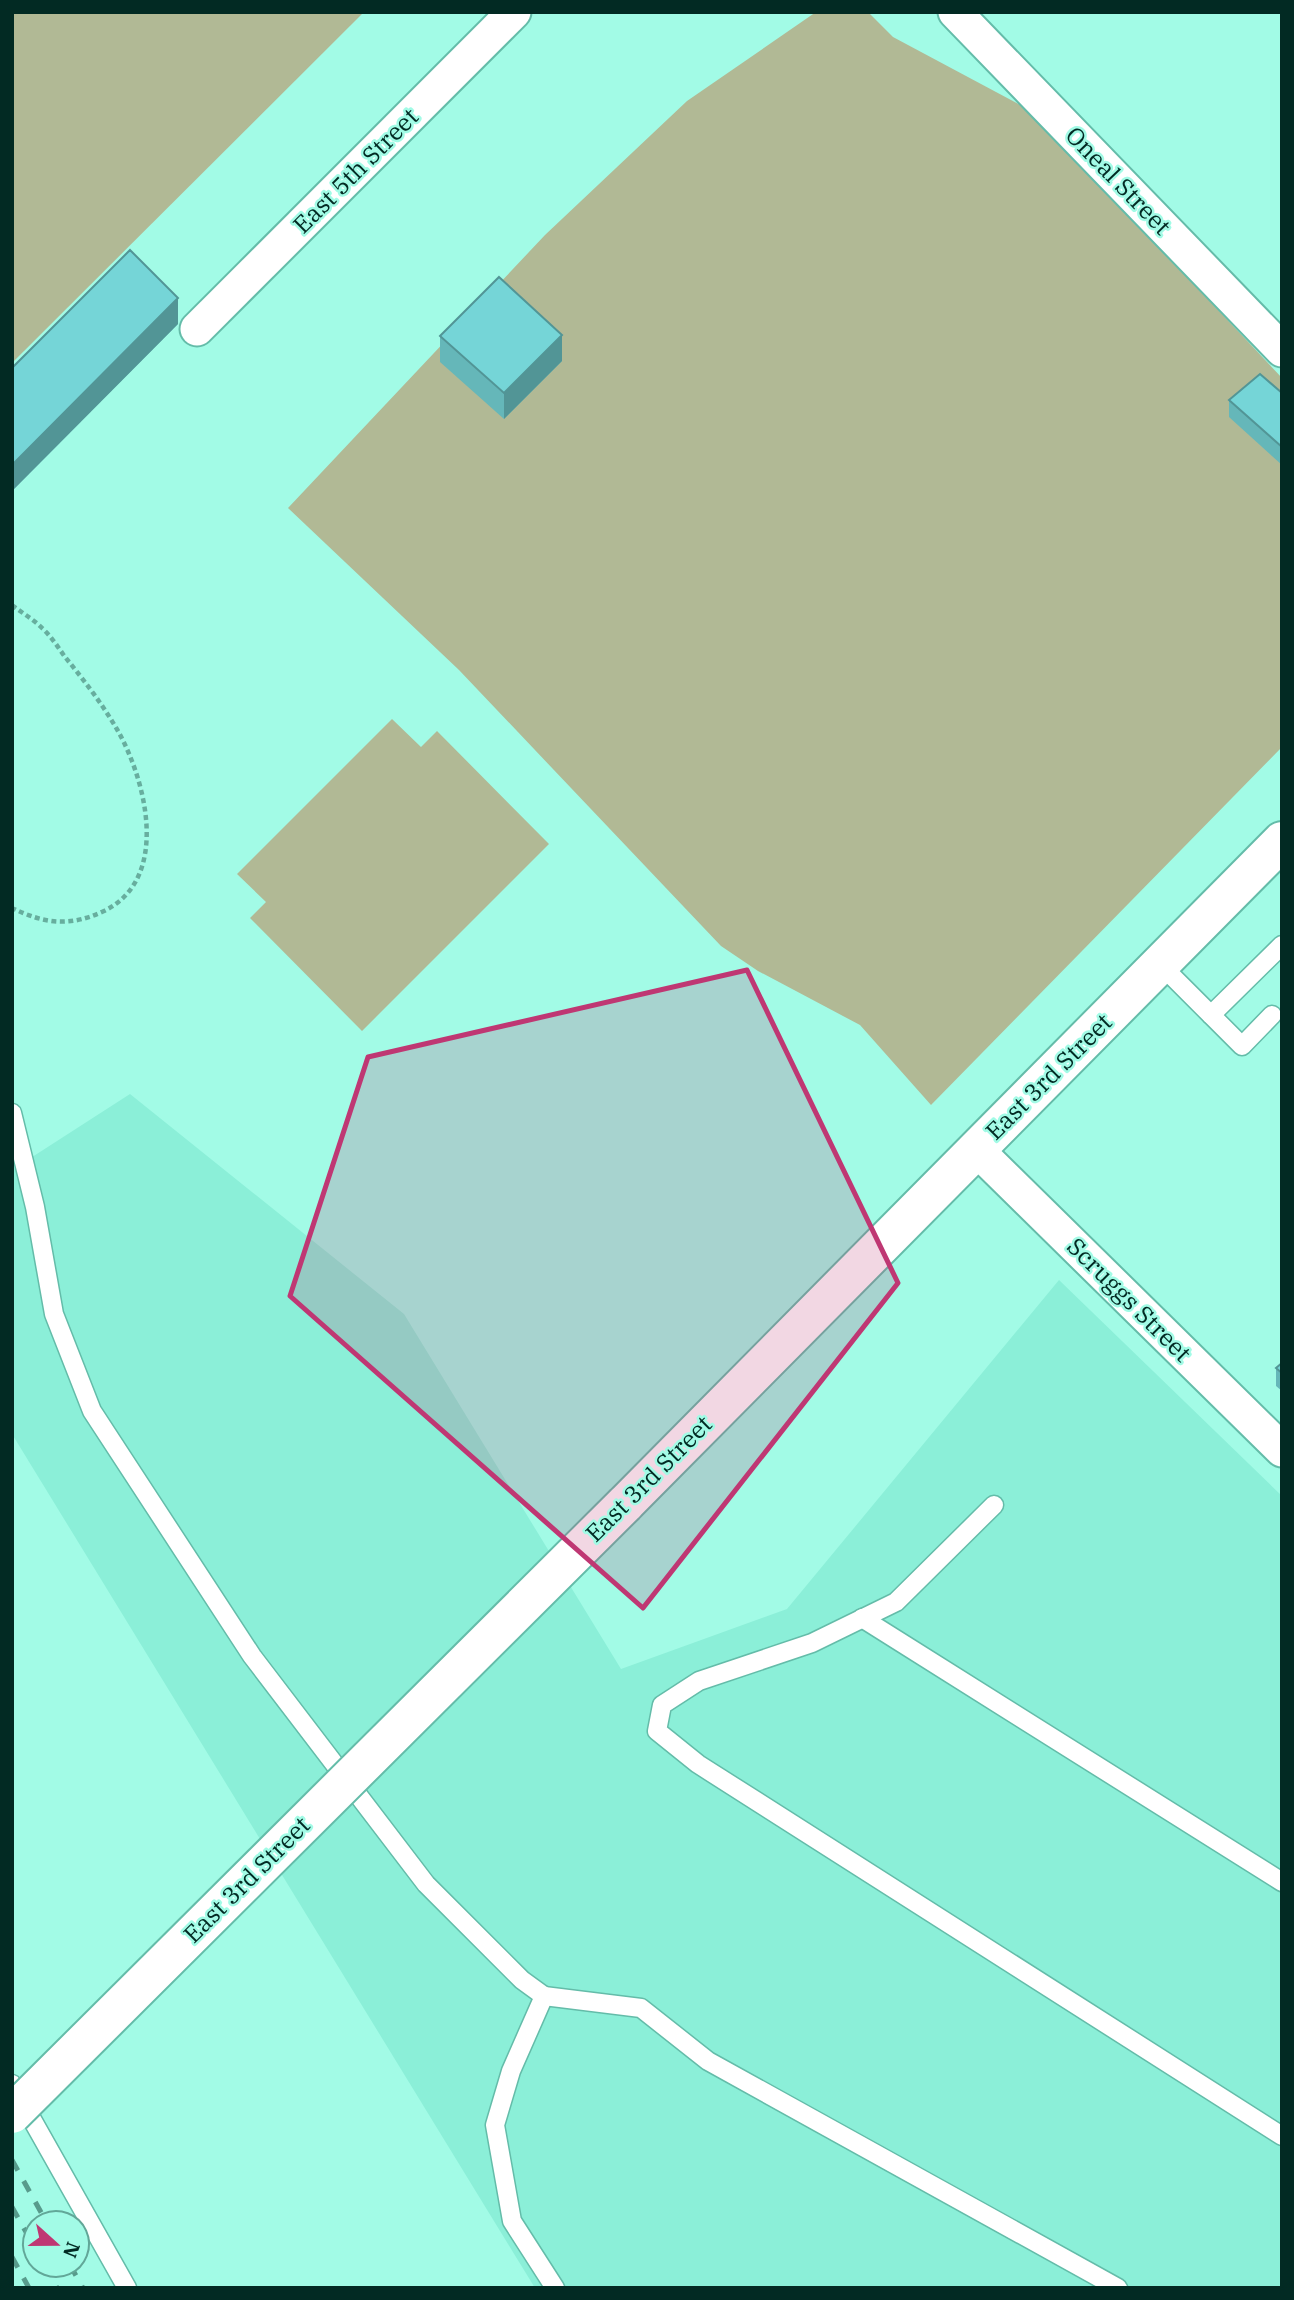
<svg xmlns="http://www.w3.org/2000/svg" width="1294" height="2300" font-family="'IBM Plex Serif',serif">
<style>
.built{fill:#8befd8}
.green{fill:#b1b995}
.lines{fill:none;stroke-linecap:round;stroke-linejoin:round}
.lane-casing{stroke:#64bca9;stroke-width:21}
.street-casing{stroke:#64bca9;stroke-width:37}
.secondary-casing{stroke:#64bca9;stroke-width:42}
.path{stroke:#67ae9e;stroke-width:4.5;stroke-dasharray:5 3.5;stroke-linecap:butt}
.lane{stroke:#fff;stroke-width:18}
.street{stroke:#fff;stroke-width:33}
.secondary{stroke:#fff;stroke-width:38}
.rail{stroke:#589b8c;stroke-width:5;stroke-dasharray:12 12;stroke-linecap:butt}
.secondary-bridge-casing{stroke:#64bca9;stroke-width:42;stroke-linecap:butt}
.secondary-bridge{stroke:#fff;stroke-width:38}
.wall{fill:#65b7b9}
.shaded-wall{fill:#529596}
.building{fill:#75d5d7;stroke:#529596;stroke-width:2}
.marked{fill:#bf3773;fill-opacity:0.2;stroke:#bf3773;stroke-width:5;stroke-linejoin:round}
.labels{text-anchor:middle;stroke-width:5;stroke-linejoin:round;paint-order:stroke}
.street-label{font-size:24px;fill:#022a23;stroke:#a2fbe6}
</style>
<rect width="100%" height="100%" fill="#a2fbe6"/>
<!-- built -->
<path class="built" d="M130,1094l274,220 217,355 166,-60 272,-329 223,216v792h-747l-523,-854v-264z"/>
<!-- green -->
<g class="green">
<path d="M12,12h352l-352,351z"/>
<path d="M816,12h52l25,25 133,71 73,75 183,195v369l-351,358 -71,-80 -102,-54 -37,-25 -262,-276 -171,-162 257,-273 142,-134z"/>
<path d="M392,719l29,28 16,-16 112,113 -187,187 -112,-113 16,-16 -29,-28z"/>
</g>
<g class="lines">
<!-- lane casing -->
<g class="lane-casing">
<g id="lane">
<path d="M1160,964l51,51 71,-70"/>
<path d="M1211,1015l31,31 30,-31"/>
<path d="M12,1113l23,94 19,107 38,97 160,245 174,228 96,96 22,16 -33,75 -16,54 17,96 43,67"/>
<path d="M994,1505l-98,97 -84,41 -113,38 -37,24 -5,26 41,33 584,372"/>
<path d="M862,1618l420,264"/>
<path d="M544,1996l97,12 67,53 410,227"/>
<path d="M12,2084l115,204"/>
</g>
</g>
<!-- street casing -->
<g class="street-casing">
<g id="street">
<path d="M955,12l327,338"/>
<path d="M197,329l317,-317"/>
<path d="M977,1150l305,300"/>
</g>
</g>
<!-- secondary casing -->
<g class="secondary-casing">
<path id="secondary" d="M625,1504l657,-663"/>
</g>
<!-- path -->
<path class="path" d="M12,605c10,8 21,14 30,23 9,8 16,19 23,29 19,23 38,48 53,74 29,52 52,148 -14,180 -34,16 -59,13 -92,-3"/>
<!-- lane -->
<use href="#lane" class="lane"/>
<!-- street -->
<use href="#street" class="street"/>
<!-- secondary -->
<use href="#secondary" class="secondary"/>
<!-- rail -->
<g class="rail">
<path d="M12,2160l35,63"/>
<path d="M12,2207l23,41"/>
<path d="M12,2257l17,31"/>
<path d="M45,2265l12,23"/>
<path d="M70,2265l13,23"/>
</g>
<!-- secondary-bridge casing -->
<g class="secondary-bridge-casing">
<path id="secondary-bridge" d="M12,2114l613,-610"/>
</g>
<!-- secondary-bridge -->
<use href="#secondary-bridge" class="secondary-bridge"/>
</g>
<!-- wall -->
<g class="wall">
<path d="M178,324l-164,165 -2,-2v-119z"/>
<path d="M440,336l122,25 -58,58 -64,-57z"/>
<path d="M1282,393v72l-53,-48v-17z"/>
<path d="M1282,1363v28l-6,-5v-18z"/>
</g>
<!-- shaded-wall -->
<g class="shaded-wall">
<path d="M178,298v26l-164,165v-26z"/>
<path d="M562,335v26l-58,58v-26z"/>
</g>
<!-- building -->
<g class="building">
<path d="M130,250l48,48 -164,165 -2,-2v-93z"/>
<path d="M499,277l63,58 -58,58 -64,-57z"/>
<path d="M1260,374l22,19v54l-53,-47z"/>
<path d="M1282,1363v10l-6,-5z"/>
</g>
<!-- marked area -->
<path class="marked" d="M747,970l151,313 -255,325 -353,-312 78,-239z"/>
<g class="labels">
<!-- street labels -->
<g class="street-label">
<text transform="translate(356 171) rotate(-45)" y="8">East 5th Street</text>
<text transform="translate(1118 181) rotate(46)" y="8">Oneal Street</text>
<text transform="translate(1049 1077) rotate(-45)" y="8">East 3rd Street</text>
<text transform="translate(1129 1300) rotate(45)" y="8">Scruggs Street</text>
<text transform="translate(649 1479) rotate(-45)" y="8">East 3rd Street</text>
<text transform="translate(247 1880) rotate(-45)" y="8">East 3rd Street</text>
</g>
</g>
<!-- border -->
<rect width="1294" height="2300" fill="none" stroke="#022a23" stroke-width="28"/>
<!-- north arrow -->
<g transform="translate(56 2244) rotate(111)"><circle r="33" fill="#a2fbe6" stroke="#62a798" stroke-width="2"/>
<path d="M0-5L12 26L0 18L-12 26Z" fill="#bf3773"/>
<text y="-10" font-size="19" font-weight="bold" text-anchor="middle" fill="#022a23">N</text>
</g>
</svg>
